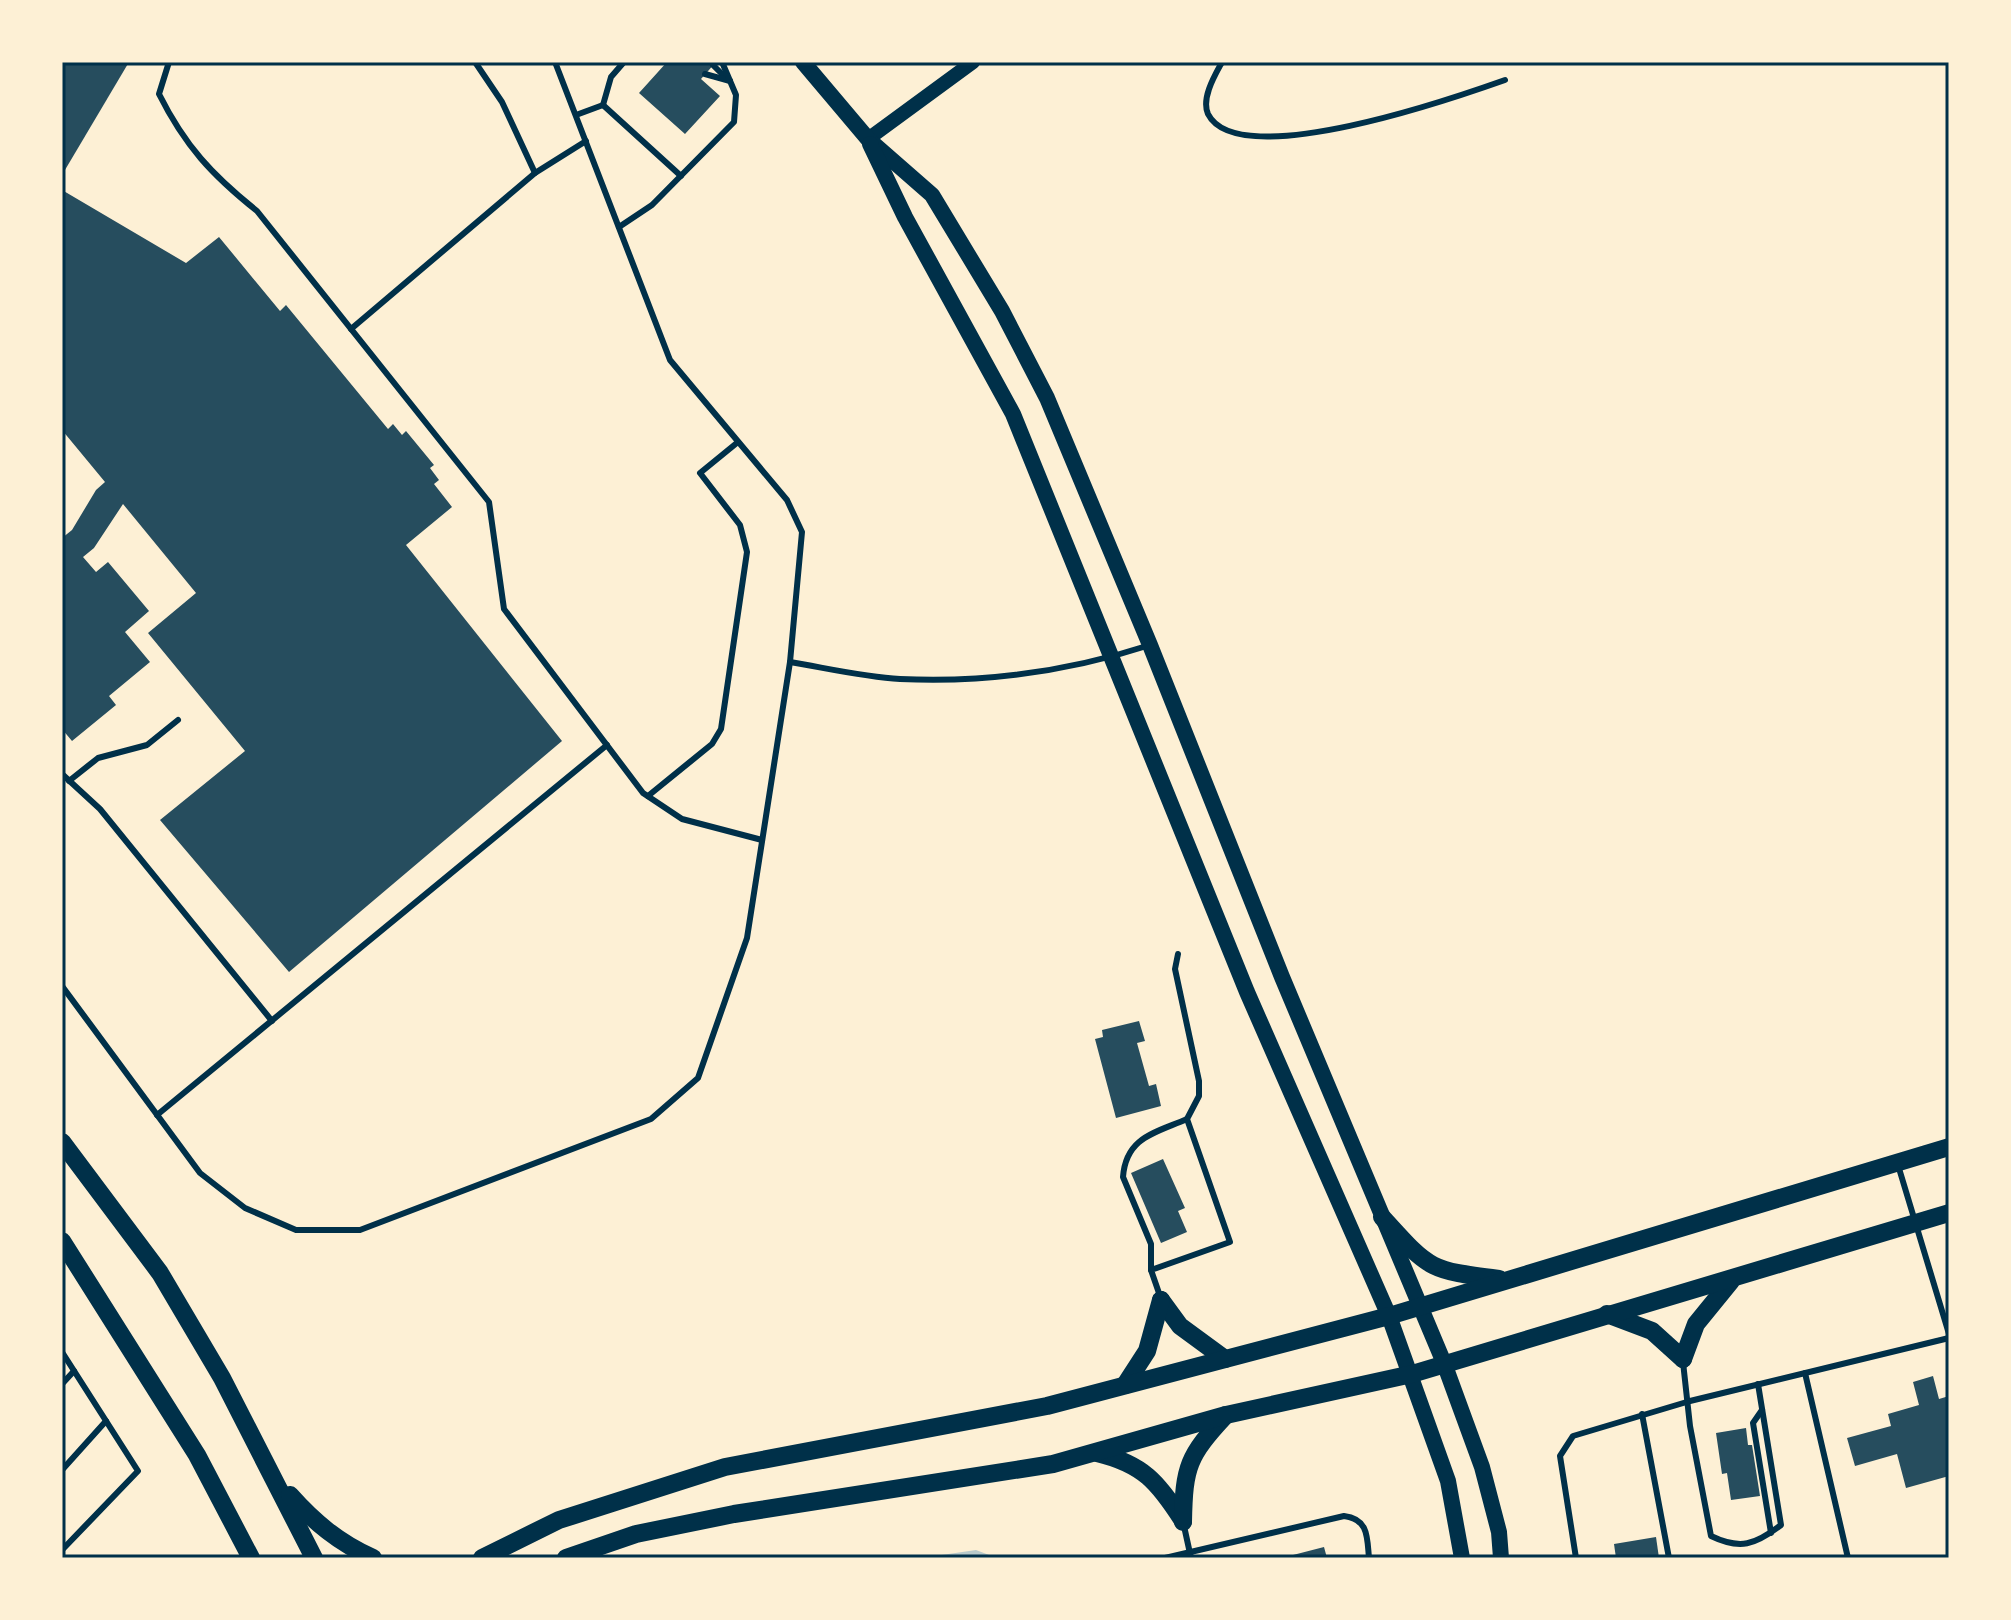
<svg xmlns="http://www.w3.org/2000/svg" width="2011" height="1620" font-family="Montserrat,sans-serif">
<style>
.green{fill:#b9caca}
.building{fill:#264d5e}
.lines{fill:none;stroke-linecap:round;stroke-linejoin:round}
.service{stroke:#003049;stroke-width:6}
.tertiary{stroke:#003049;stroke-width:14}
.secondary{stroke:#003049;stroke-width:16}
.trunk{stroke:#003049;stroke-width:18}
.neatline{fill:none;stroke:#003049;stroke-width:3}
</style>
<rect width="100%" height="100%" fill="#fdf0d5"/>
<!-- green -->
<path class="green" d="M976,1550l21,8h-76z"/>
<!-- building -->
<g class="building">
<path d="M62,62h67l-67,113z"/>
<path d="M667,62h49l-15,17 19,17 -35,38 -46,-41z"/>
<path d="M62,190l124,73 33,-26 61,74 6,-6 102,124 5,-5 9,11 4,-4 28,34 -4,3 9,12 -5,4 18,23 -46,38 156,196 -273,231 -129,-152 85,-69 -97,-118 48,-40 -73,-89 -29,44 -11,9 13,15 12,-10 41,49 -24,21 25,30 -41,34 7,9 -44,36 -10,-12v-191l10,-8 24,-40 9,-8 -43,-52z"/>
<path d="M1139,1021l6,20 -8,2 12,43 7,-2 5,22 -45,12 -21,-79 8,-2 -1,-7z"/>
<path d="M1163,1159l22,49 -7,3 9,21 -26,11 -30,-70z"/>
<path d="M1933,1376l6,23 10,-3v80l-43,12 -9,-34 -42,12 -8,-28 44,-12 -3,-12 31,-9 -6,-23z"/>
<path d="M1746,1428l2,17h4l8,51 -29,4 -4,-27 -5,1 -6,-41z"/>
<path d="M1656,1537l3,21h-43l-2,-14z"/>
<path d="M1324,1547l3,11h-33l-1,-3z"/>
</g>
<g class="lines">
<!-- service -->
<g class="service">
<path d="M169,62l-10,32c26,52 53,81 98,117l232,291 15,107 139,184 39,26 80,21"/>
<path d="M475,62l27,40 33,71"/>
<path d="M1222,62c-7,13 -21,36 -14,52 30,60 249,-17 297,-34"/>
<path d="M713,65l14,14"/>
<path d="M705,74l25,7"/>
<path d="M603,105l78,71"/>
<path d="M603,105l8,-28 13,-15"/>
<path d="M576,115l27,-10"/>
<path d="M619,227l33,-22 82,-83 2,-27 -14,-33"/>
<path d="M351,329l184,-156 51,-32"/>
<path d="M790,662c36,6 74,15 110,17 84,4 170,-8 250,-34"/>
<path d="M62,774l38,35 172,212"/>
<path d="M69,781l29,-23 49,-13 31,-25"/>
<path d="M648,796l64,-52 9,-15 26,-177 -7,-27 -40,-52 38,-31"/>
<path d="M62,986l138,187 45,35 51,22h64l291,-111 47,-41 49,-140 43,-276 12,-130 -15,-32 -117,-140 -115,-298"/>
<path d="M157,1115l450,-370"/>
<path d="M1898,1165l51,169"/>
<path d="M1151,1270v-26l-28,-67c3,-40 32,-44 64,-58"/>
<path d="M1160,1296l-9,-26 79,-28 -43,-123 12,-23v-15l-24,-112 3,-15"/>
<path d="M62,1352l76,119 -76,79"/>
<path d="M1683,1362l7,64 21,110c29,14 44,9 70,-11l-23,-141"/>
<path d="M1805,1373l43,185"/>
<path d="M62,1384l12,-13"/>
<path d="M1762,1410l-9,13 18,110"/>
<path d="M1642,1414l27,144"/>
<path d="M62,1470l44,-49"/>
<path d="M1184,1526l7,32"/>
<path d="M1165,1558l179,-42c25,3 23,22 25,42"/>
<path d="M1576,1558l-16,-102 13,-20 117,-35 259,-63"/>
</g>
<!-- tertiary -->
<path class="tertiary" d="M868,139l105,-77"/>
<!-- secondary -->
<g class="secondary">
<path d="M803,62l65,77 64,56 70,116 45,87 103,247 132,332 162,386 38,104 17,65 2,26"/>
<path d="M870,144l35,73 108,197 234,578 142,324 59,165 14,77"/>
</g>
<!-- trunk -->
<g class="trunk">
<path d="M62,1142l98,131 62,105 92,180"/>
<path d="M1382,1217c48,53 46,53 117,62"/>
<path d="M62,1241l135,214 54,103"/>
<path d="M1161,1300l19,26 45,33"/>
<path d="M1607,1314l45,17 31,28"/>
<path d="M1683,1359l13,-35 35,-43"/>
<path d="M1125,1385l22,-34 14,-51"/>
<path d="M1097,1453c46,11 61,29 86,68"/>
<path d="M290,1495c24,27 49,48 83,63"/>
<path d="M1183,1522c1,-56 5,-66 43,-107"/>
<path d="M482,1558l77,-38 166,-53 322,-61 342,-90 560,-169"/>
<path d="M566,1558l70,-24 98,-20 319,-50 173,-49 186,-41 537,-161"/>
</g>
</g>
<!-- border -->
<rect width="2011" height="1620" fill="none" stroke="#fdf0d5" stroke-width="128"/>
<rect x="64" y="64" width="1883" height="1492" class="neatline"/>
</svg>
